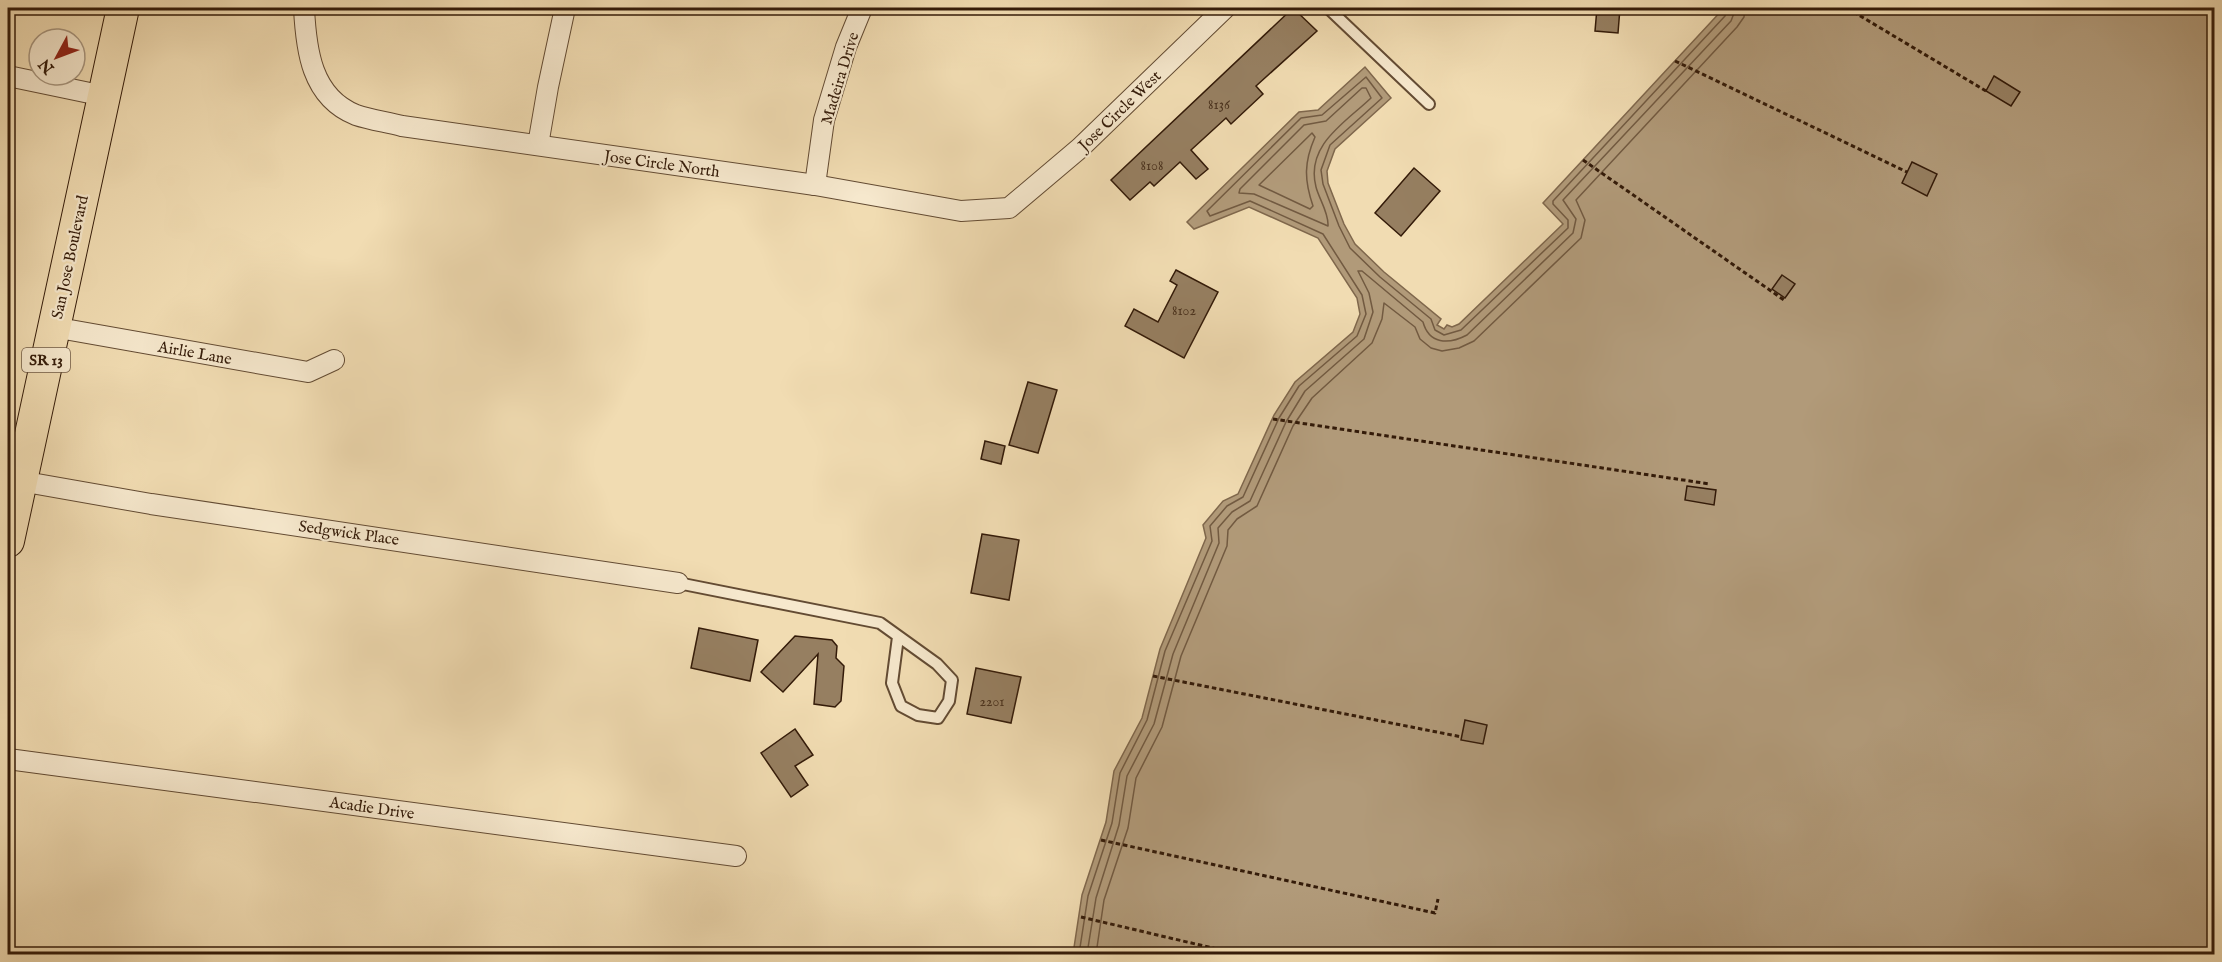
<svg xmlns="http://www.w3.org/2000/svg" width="2222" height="962" font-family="'IM FELL English',serif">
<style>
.water{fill:#b19a79;stroke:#7f674c;stroke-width:1.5}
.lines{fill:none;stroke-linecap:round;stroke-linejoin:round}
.shore{stroke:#725a41;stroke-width:1.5}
.building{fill:#967f61;stroke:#341b09;stroke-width:1.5}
.lane-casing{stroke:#634b33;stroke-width:14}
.street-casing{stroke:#634b33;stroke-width:22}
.primary-casing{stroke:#341b09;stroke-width:34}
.path{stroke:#341b09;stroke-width:3;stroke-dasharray:4.5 3;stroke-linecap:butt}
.lane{stroke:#f6e8cd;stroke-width:10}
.street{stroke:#f6e8cd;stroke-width:20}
.primary{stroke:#f1dcb2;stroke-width:32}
.labels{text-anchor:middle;stroke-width:4.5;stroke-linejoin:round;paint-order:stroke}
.number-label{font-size:14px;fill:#4c341f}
.shield{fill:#f6e8cd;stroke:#6e5844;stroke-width:1.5}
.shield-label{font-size:15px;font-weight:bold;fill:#341b09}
.street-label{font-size:16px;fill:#341b09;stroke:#f6e8cd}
</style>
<rect width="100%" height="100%" fill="#f1dcb2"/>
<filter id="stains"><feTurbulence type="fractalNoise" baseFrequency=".00333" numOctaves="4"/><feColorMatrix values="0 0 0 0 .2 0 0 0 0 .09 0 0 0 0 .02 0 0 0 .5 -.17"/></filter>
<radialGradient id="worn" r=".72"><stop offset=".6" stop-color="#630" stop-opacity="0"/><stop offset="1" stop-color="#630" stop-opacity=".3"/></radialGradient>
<!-- water -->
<path class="water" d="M1724,8h490v946h-1141l9,-59 24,-73 8,-51 28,-53 18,-69 46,-111 -3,-13 20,-24 15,-7 36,-79 21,-33 58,-50 7,-18 -3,-16 -39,-60 -69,-31 -55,22 -7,-7 112,-110 19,-2 47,-43 26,31 -56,51 -8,22 1,12 16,41 11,20 29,28 57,47 -4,6 7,4 3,-4 5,2 7,-3 104,-100 -20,-21z"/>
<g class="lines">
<!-- shore -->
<g class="shore">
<path d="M1362,88h4l5,10c-25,24 -66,47 -55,89 3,12 13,26 12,39l-74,-32 -15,-1 1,-4 64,-64 22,-4z"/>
<path d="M1312,133l3,4c-11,25 -11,43 -2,69l-3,3 -51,-24z"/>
<path d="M1079,954l9,-58 24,-73 8,-50 27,-53 18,-69 47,-110 -2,-15 17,-20 16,-9 36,-79 20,-32 58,-50 9,-22 -4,-19 -39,-61 -73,-33 -40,15 -3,-5 94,-93 21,-3 44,-38 16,21 -52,47 -9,25 2,14 16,42 11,22 30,29 51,42 4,11 9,5 17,-5 107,-102v-8l-15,-16v-3l172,-185 3,-8"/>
<path d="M1087,954l9,-56 23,-73 8,-49 27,-52 19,-70 46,-111 -1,-15 14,-16 18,-11 36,-79 19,-31 59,-52 9,-27 -4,-19 -11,-22h4l61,51c6,22 25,23 44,13l106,-102 3,-14 -13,-19 168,-179 5,-13"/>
<path d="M1096,954l8,-54 24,-72 8,-50 26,-51 19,-71 46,-110 1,-16 9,-11 20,-13 36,-80 19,-28 60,-55 10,-24 2,-16 31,24 5,12 11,9 11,3 17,-3 15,-7 107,-103 4,-18 -9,-20 161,-173 7,-10 1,-9"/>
</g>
</g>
<!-- building -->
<g class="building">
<path d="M1293,8l24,23 -61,55 7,8 -32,30 -5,-6 -35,32 17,19 -12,10 -16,-17 -26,24 -4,-4 -20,18 -19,-20z"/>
<path d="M1597,8h23l-2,25 -23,-2z"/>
<path d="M1994,76l26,16 -9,14 -25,-15z"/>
<path d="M1912,162l25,12 -10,22 -25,-13z"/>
<path d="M1414,168l26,23 -39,45 -26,-23z"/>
<path d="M1176,270l42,22 -34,66 -59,-32 9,-17 24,13 19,-37 -7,-4z"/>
<path d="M1782,275l13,9 -10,14 -13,-9z"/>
<path d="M1028,382l29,8 -19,63 -29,-8z"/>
<path d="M985,441l20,5 -4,18 -20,-5z"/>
<path d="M1687,486l29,4 -2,15 -29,-5z"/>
<path d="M982,534l37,6 -10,60 -38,-7z"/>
<path d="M699,628l59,12 -8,41 -59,-13z"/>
<path d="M795,636l37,4 5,6 -1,12 8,8 -3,35 -6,6 -21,-3 4,-50 -35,38 -22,-20z"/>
<path d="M976,668l45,9 -10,46 -44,-9z"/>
<path d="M1465,720l22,5 -4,19 -22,-4z"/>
<path d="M795,729l18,26 -18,11 13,19 -17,12 -30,-44z"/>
</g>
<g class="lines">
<!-- lane casing -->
<g class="lane-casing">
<g id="lane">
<path d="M1328,8l101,96"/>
<path d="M678,583l202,40 57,41 15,16 -3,21 -11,17 -20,-3 -17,-9 -9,-23 6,-46"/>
</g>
</g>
<!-- street casing -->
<g class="street-casing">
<g id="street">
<path d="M304,8c2,41 7,89 52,107 15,5 31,7 46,11l413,59 146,26 48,-3 71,-60 145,-140"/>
<path d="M8,76l96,20"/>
<path d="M538,145l10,-58 17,-79"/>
<path d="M815,185l9,-65 22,-73 16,-39"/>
<path d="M53,327l255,45 26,-12"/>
<path d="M20,481l131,23 527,79"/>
<path d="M8,759l728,97"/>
</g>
</g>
<!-- primary casing -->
<g class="primary-casing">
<path id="primary" d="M8,541l115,-533"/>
</g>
<!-- path -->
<g class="path">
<path d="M1847,8l139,83"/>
<path d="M1997,8l8,4"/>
<path d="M1675,61l232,111"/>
<path d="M1583,160l201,140"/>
<path d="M1273,419l437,65"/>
<path d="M1153,676l309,61"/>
<path d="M1101,840l334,73 3,-14"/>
<path d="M1081,917l157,37"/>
</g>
<!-- lane -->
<use href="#lane" class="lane"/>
<!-- street -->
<use href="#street" class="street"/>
<!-- primary -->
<use href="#primary" class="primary"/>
</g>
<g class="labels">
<!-- number labels -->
<g class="number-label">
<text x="1219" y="109">8136</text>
<text x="1152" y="170">8108</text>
<text x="1184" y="315">8102</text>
<text x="992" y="706">2201</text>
</g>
<!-- shield labels -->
<rect class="shield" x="22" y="348" width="48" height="24" rx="4.5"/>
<g class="shield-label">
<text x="46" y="365">SR 13</text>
</g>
<!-- street labels -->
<g class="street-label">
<text transform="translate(839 78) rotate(-73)" y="6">Madeira Drive</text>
<text transform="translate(1119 110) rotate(-44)" y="6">Jose Circle West</text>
<text transform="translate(662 163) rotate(8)" y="6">Jose Circle North</text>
<text transform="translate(69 257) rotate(-78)" y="6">San Jose Boulevard</text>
<text transform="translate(195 352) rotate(10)" y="6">Airlie Lane</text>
<text transform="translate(349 532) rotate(8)" y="6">Sedgwick Place</text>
<text transform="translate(372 807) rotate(8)" y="6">Acadie Drive</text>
</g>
</g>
<!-- margin -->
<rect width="2222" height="962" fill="none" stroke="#f1dcb2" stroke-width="30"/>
<rect x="9" y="9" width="2204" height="944" fill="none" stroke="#341b09" stroke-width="3"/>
<rect x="15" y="15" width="2192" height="932" fill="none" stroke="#341b09" stroke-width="1.5"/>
<!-- north arrow -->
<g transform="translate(57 57) rotate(229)"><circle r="28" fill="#f6e8cd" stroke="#a8967f" stroke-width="1.5"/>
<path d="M0-4.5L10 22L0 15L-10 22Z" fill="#8f2418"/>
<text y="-9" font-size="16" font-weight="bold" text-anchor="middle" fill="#341b09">N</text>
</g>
<rect width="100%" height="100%" filter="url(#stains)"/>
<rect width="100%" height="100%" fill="url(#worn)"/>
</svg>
